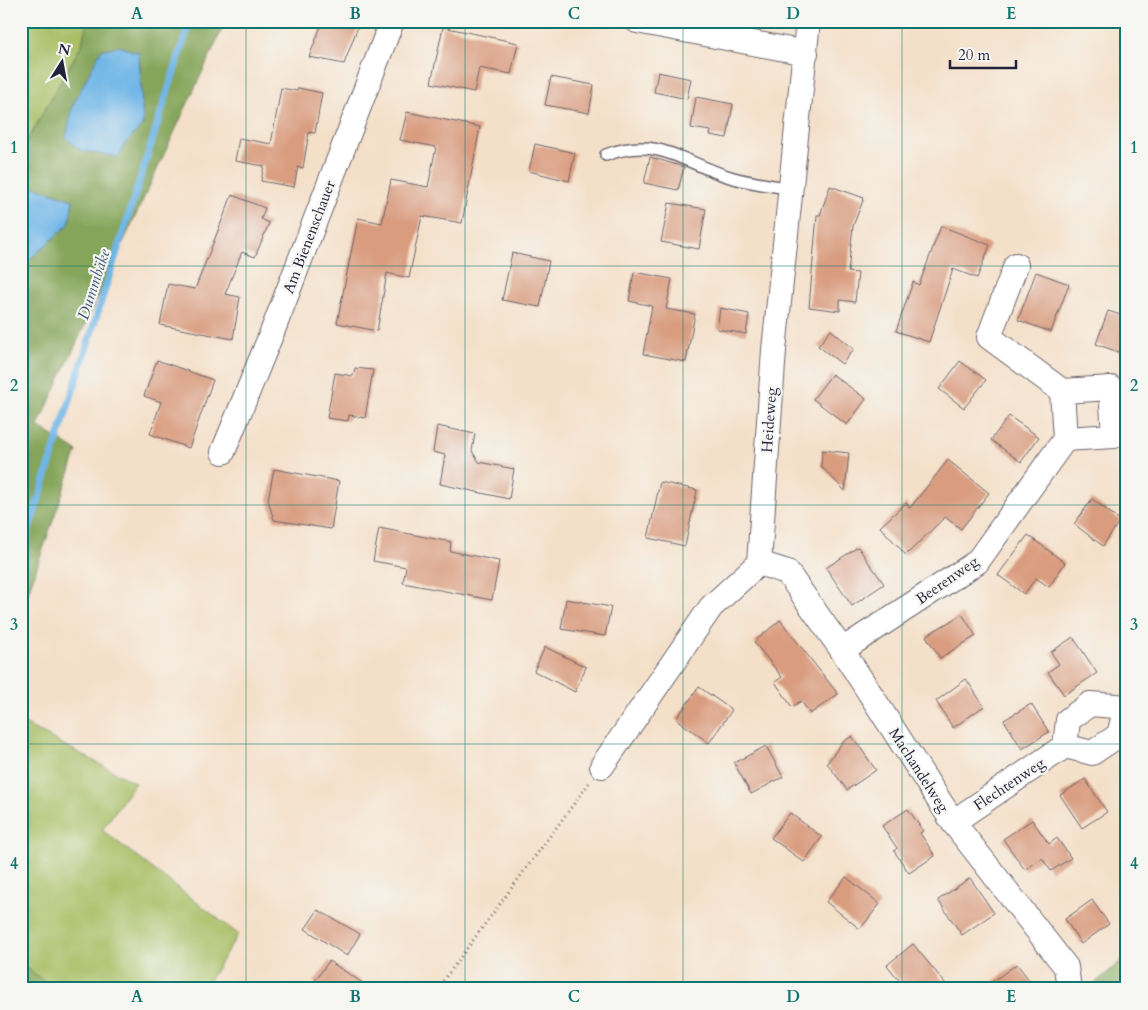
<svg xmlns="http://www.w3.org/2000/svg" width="1148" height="1010" font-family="Cardo,serif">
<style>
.green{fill:#a7be64;stroke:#647050}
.forest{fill:#85a55a;stroke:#54644a;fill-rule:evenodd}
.water{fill:#70b6e7;stroke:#496c91}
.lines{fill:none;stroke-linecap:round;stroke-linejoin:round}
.stream{stroke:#70b6e7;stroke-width:7}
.building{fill:#d99c7f}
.lane-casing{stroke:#6c646d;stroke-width:14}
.street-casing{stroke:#6c646d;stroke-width:26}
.path{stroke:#6c646d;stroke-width:3;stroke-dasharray:1 4;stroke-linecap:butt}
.lane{stroke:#fff;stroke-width:11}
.street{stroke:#fff;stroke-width:24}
.grid{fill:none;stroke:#0f766e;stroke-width:1;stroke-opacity:0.55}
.labels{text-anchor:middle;stroke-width:4.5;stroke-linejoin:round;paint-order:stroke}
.street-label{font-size:15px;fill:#22223b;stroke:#f6f6f2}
.water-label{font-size:16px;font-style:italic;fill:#3d5677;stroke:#f6f6f2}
.neatline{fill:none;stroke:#0f766e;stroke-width:2}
.grid-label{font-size:16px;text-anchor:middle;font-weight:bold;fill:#0f766e}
</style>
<rect width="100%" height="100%" fill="#f6f6f2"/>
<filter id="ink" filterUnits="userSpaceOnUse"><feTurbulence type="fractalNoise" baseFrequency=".02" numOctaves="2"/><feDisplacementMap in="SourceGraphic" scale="10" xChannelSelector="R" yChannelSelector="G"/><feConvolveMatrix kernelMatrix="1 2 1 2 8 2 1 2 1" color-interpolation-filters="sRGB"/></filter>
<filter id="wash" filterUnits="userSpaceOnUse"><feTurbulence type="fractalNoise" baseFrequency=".0096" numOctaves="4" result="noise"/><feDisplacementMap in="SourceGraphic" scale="20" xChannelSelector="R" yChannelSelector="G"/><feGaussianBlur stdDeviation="1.12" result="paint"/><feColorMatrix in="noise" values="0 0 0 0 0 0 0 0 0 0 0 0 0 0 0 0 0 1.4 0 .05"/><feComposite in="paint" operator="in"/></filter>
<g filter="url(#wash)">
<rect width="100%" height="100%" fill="#f4e0c9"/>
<!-- green -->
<g class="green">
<path d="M21,21h66l-5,23 -61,108z"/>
<path d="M21,722l114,61 -33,47 136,104 -34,55h-150l-28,-21 -5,7z"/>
</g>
<!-- forest -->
<g class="forest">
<path d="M87,21h139l-188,405 39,25 -56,162v-339l8,-14 40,-36 4,-24 -52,-18v-30l61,-108zM118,46l21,7 4,72 -19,20z"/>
<path d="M1127,956v33h-39z"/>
<path d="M26,967l28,22h-33v-14z"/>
</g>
<!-- water -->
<g class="water">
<path d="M118,46l21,7 4,72 -19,20 -5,12 -37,-6 -16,-13 7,-33 28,-55z"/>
<path d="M21,182l52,18 -4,24 -40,36 -8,14z"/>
</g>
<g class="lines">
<!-- stream -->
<path class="stream" d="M21,555l169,-534"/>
</g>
<g id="blocks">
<!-- building -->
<g class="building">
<path d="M323,21h37l-16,43 -35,-7z"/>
<path d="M443,27l75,16 -7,31 -32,-6 -5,24 -43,-9z"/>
<path d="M658,72l33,7 -4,20 -33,-7z"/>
<path d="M551,77l43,8 -5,28 -44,-8z"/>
<path d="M281,88l16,3 1,-3 24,5 -7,40 -6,-1 -6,36 -5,-1 -4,20 -33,-6 3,-15 -29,-5 4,-23 32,6z"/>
<path d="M696,97l37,7 -6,34 -17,-3 1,-4 -20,-3z"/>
<path d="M407,112l73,15 -18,96 -40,-7 -13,62 -22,-5 -10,58 -40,-8 21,-105 24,5 9,-43 37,7 8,-40 -36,-7z"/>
<path d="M535,144l40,9 -6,28 -40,-10z"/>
<path d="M650,157l34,10 -6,23 -34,-7z"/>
<path d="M830,186l34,12 -11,28 -5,46 10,1 -3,29 -15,-2v11l-31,-4 8,-92h3z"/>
<path d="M232,195l33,13 -4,11 8,4 -14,34 -13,-5 -17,42 15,3 -7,42 -73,-14 8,-41 27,5z"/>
<path d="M669,203l37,6 -7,40 -38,-7z"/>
<path d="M941,226l49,19 -13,33 -24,-9 -24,73 -33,-11 17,-49 6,3z"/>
<path d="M512,253l37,8 -9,46 -38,-7z"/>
<path d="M634,272l38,7 -6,30 29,5 -9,48 -43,-8 9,-48 -23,-5z"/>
<path d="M1036,272l33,12 -18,48 -33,-12z"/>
<path d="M720,308l29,6 -3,20 -29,-5z"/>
<path d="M1108,311l19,6v38l-31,-11z"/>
<path d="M831,330l23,19 -12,15 -24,-18z"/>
<path d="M157,360l56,20 -24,68 -39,-14 11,-32 -17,-6z"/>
<path d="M960,361l26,19 -22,28 -25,-19z"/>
<path d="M355,368l18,2 -8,48 -16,-3 -1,6 -21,-3 8,-45 18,3z"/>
<path d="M832,374l34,25 -19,26 -34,-26z"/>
<path d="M1009,416l30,21 -18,25 -30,-22z"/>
<path d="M437,426l38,8 -3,17 7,11 35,7 -5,30 -69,-15 5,-29 -12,-3z"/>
<path d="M822,450l27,3 -4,38 -24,-25z"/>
<path d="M948,460l41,33 -28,36 -16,-12 -39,38 -26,-28 26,-24 4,5z"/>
<path d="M274,469l65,12 -8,48 -57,-9 -6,-20z"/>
<path d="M660,482l37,8 -12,56 -37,-8z"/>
<path d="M1092,499l28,21 -17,26 -29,-22z"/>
<path d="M379,528l72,14 -1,9 49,10 -7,39 -89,-17 3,-16 -33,-6z"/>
<path d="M1028,535l37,28 -16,24 -13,-9 -12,16 -26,-19z"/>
<path d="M858,547l26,37 -32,22 -26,-38z"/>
<path d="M566,599l45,8 -6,29 -44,-7z"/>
<path d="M962,614l14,22 -36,22 -14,-22z"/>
<path d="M780,620l58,74 -28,20 -9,-13 -9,6 -17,-25 7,-5 -28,-35z"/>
<path d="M1073,637l24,36 -33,22 -16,-23 11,-8 -8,-12z"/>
<path d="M545,647l41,20 -11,25 -41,-21z"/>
<path d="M966,679l18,27 -31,22 -17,-27z"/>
<path d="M699,687l33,23 -23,33 -33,-24z"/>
<path d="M1031,704l18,28 -27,17 -18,-29z"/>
<path d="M852,736l24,34 -29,20 -20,-27 15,-20z"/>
<path d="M766,746l17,31 -32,17 -17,-31z"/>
<path d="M1085,779l22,33 -25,16 -22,-33z"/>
<path d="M908,809l15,22 -3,2 15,23 -26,17 -15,-22 3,-3 -15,-22z"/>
<path d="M790,813l32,24 -18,25 -33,-24z"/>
<path d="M1032,820l17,24 8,-6 14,20 -20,13 -9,-13 -17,12 -22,-31z"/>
<path d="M846,877l34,27 -20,25 -34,-27z"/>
<path d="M970,878l24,35 -32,22 -24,-35z"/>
<path d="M1092,900l17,24 -28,20 -16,-25z"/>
<path d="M318,910l42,24 -13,22 -42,-27z"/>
<path d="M913,944l37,45h-44l-19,-24z"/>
<path d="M329,961l43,28h-49l-9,-7z"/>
<path d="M1017,964l19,25h-54z"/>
</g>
</g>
</g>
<g filter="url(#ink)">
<use href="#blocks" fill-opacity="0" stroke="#6c646d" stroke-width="1"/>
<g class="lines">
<!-- lane casing -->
<g class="lane-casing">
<path id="lane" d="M606,155c53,-20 77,8 124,22 20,6 41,8 61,12"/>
</g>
<!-- street casing -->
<g class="street-casing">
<g id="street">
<path d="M637,21l169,32"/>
<path d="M1016,265l-27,72 73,54"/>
<path d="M223,452l50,-122 119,-309"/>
<path d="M759,563l28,9 55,78 111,172 113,145 3,22"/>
<path d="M842,650l135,-88 88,-123 -3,-48 49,-3 3,48 -49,3"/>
<path d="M1065,746l3,-26 22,-16 37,3"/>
<path d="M602,766l109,-159 48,-44 15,-213 34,-329"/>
<path d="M953,822l112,-76 27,7 27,-18 7,-28"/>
</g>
</g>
<!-- path -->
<path class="path" d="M437,989l153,-207"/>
<!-- lane -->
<use href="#lane" class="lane"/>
<!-- street -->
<use href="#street" class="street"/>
</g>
</g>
<!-- grid -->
<path class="grid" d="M246,21v968M465,21v968M683,21v968M902,21v968M21,266h1106M21,505h1106M21,744h1106"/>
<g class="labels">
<!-- street labels -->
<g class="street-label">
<text transform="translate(309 237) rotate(-69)" y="5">Am Bienenschauer</text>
<text transform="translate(769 420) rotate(-86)" y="5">Heideweg</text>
<text transform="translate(947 580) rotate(-35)" y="5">Beerenweg</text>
<text transform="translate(919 770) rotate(57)" y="5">Machandelweg</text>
<text transform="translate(1009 784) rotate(-34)" y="5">Flechtenweg</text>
</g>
<!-- water labels -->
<g class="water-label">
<text transform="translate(93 284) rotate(-72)" y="6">Dummbäke</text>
</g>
</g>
<!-- margin -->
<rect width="1148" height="1010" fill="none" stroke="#f6f6f2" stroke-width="55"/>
<!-- north arrow -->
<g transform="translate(62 62) rotate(11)" stroke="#f6f6f2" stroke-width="4" paint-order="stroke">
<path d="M0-4L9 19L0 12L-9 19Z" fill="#22223b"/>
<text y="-8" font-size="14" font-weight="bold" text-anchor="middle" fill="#22223b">N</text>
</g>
<!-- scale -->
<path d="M950 60v8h66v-8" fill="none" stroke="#22223b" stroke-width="2.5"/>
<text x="958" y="60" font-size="15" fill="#22223b" stroke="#f6f6f2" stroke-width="4" paint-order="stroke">20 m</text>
<rect x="28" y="28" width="1092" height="954" class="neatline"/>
<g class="grid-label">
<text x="137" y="19">A</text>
<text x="355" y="19">B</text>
<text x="574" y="19">C</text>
<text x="793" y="19">D</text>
<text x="1011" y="19">E</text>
<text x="14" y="153">1</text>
<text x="1134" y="153">1</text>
<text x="14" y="391">2</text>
<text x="1134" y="391">2</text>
<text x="14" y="630">3</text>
<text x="1134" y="630">3</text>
<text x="14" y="869">4</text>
<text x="1134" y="869">4</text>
<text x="137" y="1002">A</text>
<text x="355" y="1002">B</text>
<text x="574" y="1002">C</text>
<text x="793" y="1002">D</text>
<text x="1011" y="1002">E</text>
</g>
</svg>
